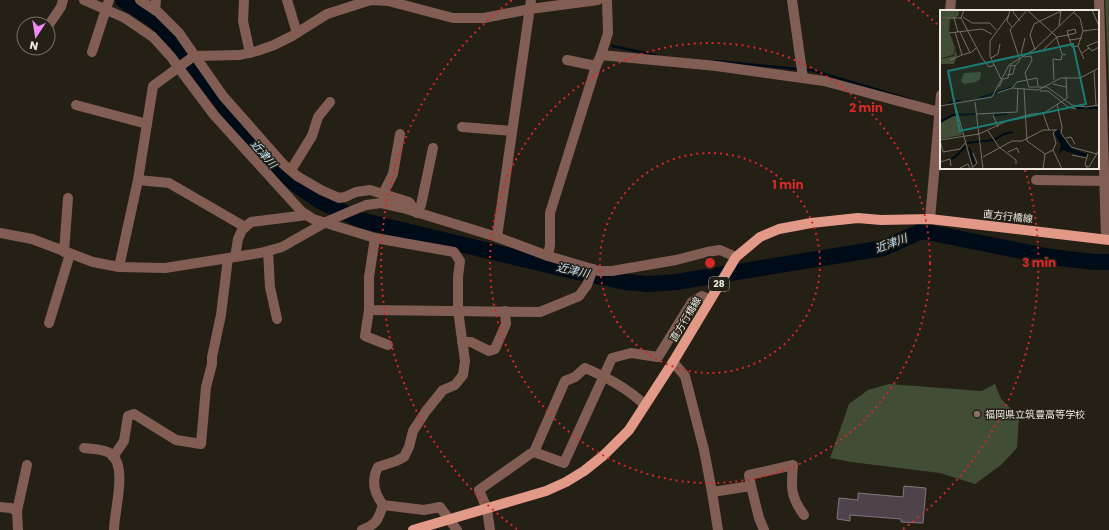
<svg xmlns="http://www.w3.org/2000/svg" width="1109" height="530" font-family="Poppins,'Noto Sans JP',sans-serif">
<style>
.pitch{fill:#414d35}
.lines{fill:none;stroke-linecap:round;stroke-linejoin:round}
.stream{stroke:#000b18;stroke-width:2.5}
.river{stroke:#000b18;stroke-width:16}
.building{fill:#4e434b;stroke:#837680}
.minor{stroke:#815d54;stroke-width:10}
.tertiary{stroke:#815d54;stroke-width:10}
.primary{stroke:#e39987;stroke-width:10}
.ring{fill:none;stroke:#d62828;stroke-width:2;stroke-dasharray:2 4}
.education-dot{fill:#8d6e63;stroke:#252015;stroke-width:1.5}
.labels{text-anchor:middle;stroke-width:3;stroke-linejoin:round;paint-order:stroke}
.shield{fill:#252015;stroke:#b2ada5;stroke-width:1}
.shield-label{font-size:9px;font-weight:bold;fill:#eeeae3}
.street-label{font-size:10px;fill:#eeeae3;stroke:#252015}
.poi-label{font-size:10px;fill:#eeeae3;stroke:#252015;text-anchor:start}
.water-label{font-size:11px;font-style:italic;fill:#c2e4fb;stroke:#252015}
.inset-river{fill:none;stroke:#000b18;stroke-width:2}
.inset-road{fill:none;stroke:#757167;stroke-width:1}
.view{fill:#1a7c74;fill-opacity:0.15;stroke:#1a7c74;stroke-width:2}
.inset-edge{fill:none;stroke:#eeeae3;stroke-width:2}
.centre{fill:#d62828;stroke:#252015;stroke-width:2}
.ring-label{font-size:12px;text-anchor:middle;font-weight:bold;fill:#d62828;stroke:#252015;stroke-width:3;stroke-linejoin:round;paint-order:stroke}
</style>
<rect width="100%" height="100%" fill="#252015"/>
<!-- pitch -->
<g class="pitch">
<path d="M1105,0h4v87z"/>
<path d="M889,384l92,7 14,-7 6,15 18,18 -2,31 -16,17 -26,19 -35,-11 -89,-11 -21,-4 19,-54 19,-14z"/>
</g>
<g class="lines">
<!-- stream -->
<g class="stream">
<path d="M612,46l43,9"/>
<path d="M714,61l84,8"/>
<path d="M805,70h6l101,30"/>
</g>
<!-- river -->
<path class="river" d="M123,0l31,20 23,23 57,76 45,53 39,28 42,20 213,51 52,11 23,2 28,-2 208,-34 38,-17 129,26 43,5h15"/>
</g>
<!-- building -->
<path class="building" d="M904,486l22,2 -3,35 -22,-1v-3l-51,-4v6l-13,-2 2,-21 19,2v-7l45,4z"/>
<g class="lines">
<!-- minor -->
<g class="minor">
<path d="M84,0l41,18 28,19 19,21 6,9 36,48 88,97 11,7 62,19 79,14 6,9 -2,16v33l7,51 -2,14 -8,10 -12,5 -17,21 -13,20 -4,16 -5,10 -8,4 -18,6c-7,13 -4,26 5,38l41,5 16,-3 17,23"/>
<path d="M140,0l18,12 21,21 44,63 60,68 14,12 24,14 18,8 6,-1 11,-5 14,-2 39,12 8,11 4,-8 12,-57"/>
<path d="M244,0l-1,21 7,32"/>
<path d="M287,0l10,33"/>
<path d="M792,0l11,78"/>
<path d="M1099,0l7,239"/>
<path d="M155,10l1,-10"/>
<path d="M48,26l13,-19 2,-7"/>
<path d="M92,52l17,-52"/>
<path d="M601,55l7,-22 -1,-33"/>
<path d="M567,60l29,6"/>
<path d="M76,105l71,19"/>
<path d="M462,127l50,4"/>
<path d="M291,170l21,-34 6,-19 12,-15"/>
<path d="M138,180l31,3 76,44"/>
<path d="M1036,180l69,1"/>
<path d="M383,194l10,-20 7,-40"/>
<path d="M497,237l34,-237"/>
<path d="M375,238l-6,39v33l171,2 39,-16 8,-11 6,-16"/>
<path d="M268,251l2,36 7,32"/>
<path d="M64,252l4,-54"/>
<path d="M548,256l2,-11v-32l46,-147 5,-11 115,11 108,15 115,31"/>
<path d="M235,257l3,-18 4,-9 9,-8 56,-7"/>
<path d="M119,267l19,-87 15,-94 41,-30 46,-1 17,-4 17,-6 18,-9 35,-22 44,-14 17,1 65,17h31l46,-9 68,-9"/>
<path d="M369,310l-4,26 23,9"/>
<path d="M49,323l21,-69"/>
<path d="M462,342h9l18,9 6,-2 11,-25 -1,-13"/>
<path d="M673,362l12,14 19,74 8,42 6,38"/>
<path d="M84,448c8,1 21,1 27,6 17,13 3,57 3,76"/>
<path d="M534,452l31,-71 10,-4 10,-9c23,10 42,20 60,37"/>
<path d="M113,457l11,-16 4,-25 6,-2 42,26 25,4 5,-57 6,-23v-7l9,-42 7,-57"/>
<path d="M751,486l-2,-11 44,-10c-2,22 -3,31 11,50"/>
<path d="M712,492l39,-6 8,32 5,12"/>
<path d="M0,507l11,1 6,3 1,19"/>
<path d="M17,511l10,-46"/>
<path d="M362,530c15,-6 16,-10 21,-25"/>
<path d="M490,530l-3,-21 -8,-19 51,-36 4,-2 30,11 48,-105 19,-5 27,4 34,-55 10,-6 8,4"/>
</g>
<!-- tertiary -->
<g class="tertiary">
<path d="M950,11l1,-11"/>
<path d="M930,219l11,-124"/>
<path d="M0,233l32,6 61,23 26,5 46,1 95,-15 22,-6 44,-25 23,-10 17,-7 15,-2 22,5 94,29 51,19 51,15h13l64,-11 31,-8 13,-2 16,7"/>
</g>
<!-- primary -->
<path class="primary" d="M413,530l133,-39 20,-9 18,-11 20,-16 25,-25 44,-68 63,-105 24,-20 19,-8 32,-6 47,-5 23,2 49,-1 179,21"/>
</g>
<!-- distance rings -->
<g class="ring">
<circle cx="710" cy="263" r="110"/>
<circle cx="710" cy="263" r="220"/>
<path d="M517 529A329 329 0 0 1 512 0M908 0A329 329 0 0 1 941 28M1025 170A329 329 0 0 1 903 529"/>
</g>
<!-- markers -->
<circle class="education-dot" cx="977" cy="414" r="4"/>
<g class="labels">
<!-- shield labels -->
<rect class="shield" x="709" y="277" width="20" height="14" rx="3"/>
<g class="shield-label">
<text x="719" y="287">28</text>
</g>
<!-- street labels -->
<g class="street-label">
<text transform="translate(1008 216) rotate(6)" y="4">直方行橋線</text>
<text transform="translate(685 319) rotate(-59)" y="4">直方行橋線</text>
</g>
<!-- poi labels -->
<g class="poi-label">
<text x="985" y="418">福岡県立筑豊高等学校</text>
</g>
<!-- water labels -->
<g class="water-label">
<text transform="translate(264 154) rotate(49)" y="4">近津川</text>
<text transform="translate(891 243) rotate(-20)" y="4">近津川</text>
<text transform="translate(573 270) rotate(13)" y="4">近津川</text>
</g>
</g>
<!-- overview -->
<g transform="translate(940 10)">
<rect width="159" height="159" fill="#252015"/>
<path d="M0,0h19v5l-5,4 -14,-2zM15,40l2,5 -3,9h-14v-5l14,-3z" fill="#404e31"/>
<path d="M0,9h10l-1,12 6,17 -2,7 -12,3z" fill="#414d35"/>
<path d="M41,62l-1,7 -4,3 -12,2 -3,-3 3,-8zM12,106h5l5,19 -22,4v-16z" fill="#414d35"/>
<path d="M116,120h3l14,19 14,5 -1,4 -23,-8 -4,4 2,-9 -7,-12z" fill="#000b18"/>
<path class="inset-river" d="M40,88l33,-11M9,93l12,-3M136,98h23M54,105l13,-1M0,112l13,-7 22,-1M27,133l27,-3 10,-6 9,-2M29,138l5,16M11,149l4,-2 11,-11"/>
<path class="inset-road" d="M70,0l-3,11 5,6M74,0l-1,2 7,9M87,0l29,26 6,18 4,1M152,0l7,16M134,3l6,5 3,13 -5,15M23,7l9,6h18l6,7M0,8h21l3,-8M14,8l4,14M21,8l21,40 7,9 5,-2M119,16l2,-16M135,19l1,4 -8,2 -1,-4zM143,21l16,-2M15,22l7,23 10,-3 4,-4M20,22l10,21M9,23l33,-4 10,5M85,28l-4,16 3,3 7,-1 1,4 -7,13 4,14h18l25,18 14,2 13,-2M130,30l12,-2M138,36l6,13M149,38l3,3 7,-4M104,39l13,-12 11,-2 4,12 6,-1M95,40l-5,-15 4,-11 27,-13M142,43l7,-5 -2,-2 12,-5M51,48l7,-4 2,-10M10,50l12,-5M154,61l2,34M67,65l6,-1 2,-8M61,69l-11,-23v-15l19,-26M114,70l-1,-21 8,1 1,-5M113,74l13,3M59,77l4,-8 5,-1 3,-13 4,1 5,-6 -10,-30 17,-20M72,78l5,-6 20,-4 1,8M84,79l3,52 18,13M100,81h8l20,16 8,2M57,83l15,-5 26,2 23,-12h19l19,-10M35,92l8,67M15,94l18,65M117,94l5,23 -1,6 10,14 26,7M0,96l52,-9 17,-32 26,-16 41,-39M103,103l6,17M37,104l40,-2 1,-24M53,105l5,12M48,121l11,16 17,13v4M126,128l5,-1 4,7M0,130l39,-6 28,-13 24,-7 13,-1 23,-15 -1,-21M0,130l3,12 17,-3 5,-6M113,140l9,19M68,142l9,-4 2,5M33,143l4,10 -4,4M105,144l8,-4 3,-7 -3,-10 3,-3M132,145l15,3M43,147l29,-16h10l21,-11h14M0,152l10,-3 1,7M146,156l3,1 10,-17M147,158l-2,-4 3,-10M18,159l10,-5 2,5M103,159l2,-15"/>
<path class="view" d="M133,34l13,60 -126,27 -12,-60z"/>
<rect width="159" height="159" class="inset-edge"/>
</g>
<circle cx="710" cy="263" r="6" class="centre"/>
<g class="ring-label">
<text x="866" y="112">2 min</text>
<text x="788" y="189">1 min</text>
<text x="1039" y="267">3 min</text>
</g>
<!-- north arrow -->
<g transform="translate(36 36) rotate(192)"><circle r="19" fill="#252015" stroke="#757167"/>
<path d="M0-3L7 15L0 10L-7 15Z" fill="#ef8bf7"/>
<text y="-6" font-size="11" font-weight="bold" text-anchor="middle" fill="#eeeae3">N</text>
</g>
</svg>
